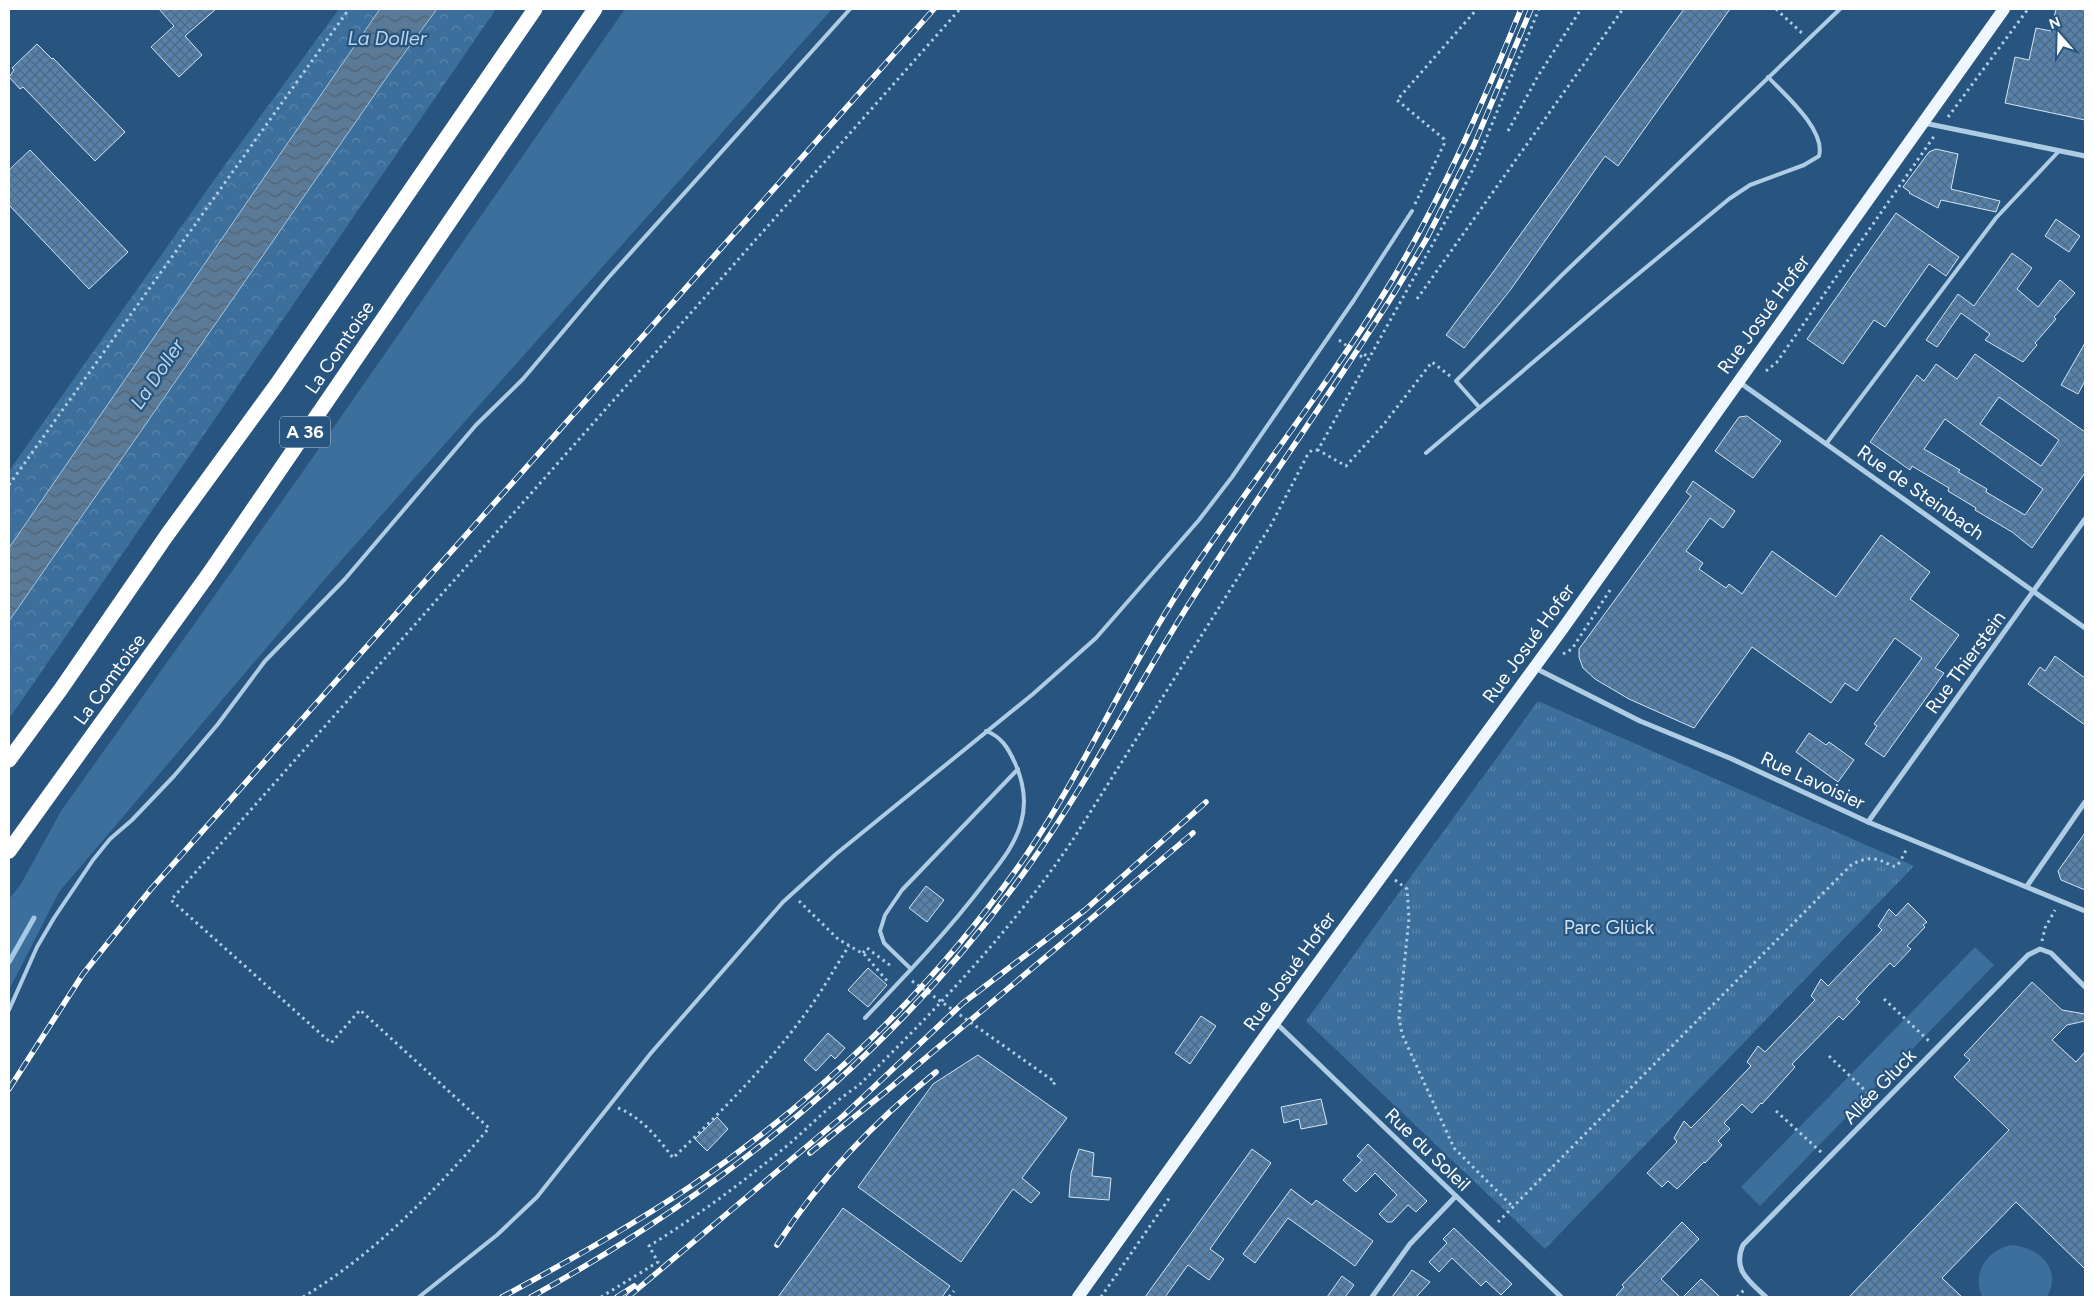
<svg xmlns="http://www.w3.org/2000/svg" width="2094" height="1306" font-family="Figtree,sans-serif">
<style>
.grass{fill:#3d6f9c}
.forest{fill:url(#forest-crowns)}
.park{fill:url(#park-tufts)}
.water{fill:url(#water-waves);stroke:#a4c8e6}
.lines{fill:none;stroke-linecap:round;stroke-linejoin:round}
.stream{stroke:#a4c8e6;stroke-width:5}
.building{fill:url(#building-cross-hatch);stroke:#d2e4f4;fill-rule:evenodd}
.path{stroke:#afcce5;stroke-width:3;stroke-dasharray:2.5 4;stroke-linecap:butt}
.service{stroke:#afcce5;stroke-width:4}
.minor{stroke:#afcce5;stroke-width:5}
.primary{stroke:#eff6fd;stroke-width:12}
.motorway{stroke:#fff;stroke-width:15}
.rail-casing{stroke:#fff;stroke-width:5.5}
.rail{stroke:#28557f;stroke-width:4;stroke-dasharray:11;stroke-linecap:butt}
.labels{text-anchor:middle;stroke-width:4.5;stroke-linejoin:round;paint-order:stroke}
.shield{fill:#28557f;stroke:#beccd9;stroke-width:1}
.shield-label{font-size:18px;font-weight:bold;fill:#fff}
.street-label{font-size:19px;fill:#fff;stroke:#28557f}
.park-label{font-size:19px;fill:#d2e4f4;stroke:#28557f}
.water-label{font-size:20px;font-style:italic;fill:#bad6ed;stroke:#28557f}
</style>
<defs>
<pattern id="forest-crowns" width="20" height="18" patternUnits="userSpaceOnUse" patternTransform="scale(1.25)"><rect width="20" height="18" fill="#3d6f9c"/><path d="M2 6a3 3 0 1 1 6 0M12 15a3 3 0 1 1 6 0" fill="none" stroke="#5a85ab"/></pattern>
<pattern id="park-tufts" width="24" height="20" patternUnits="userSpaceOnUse" patternTransform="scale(1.25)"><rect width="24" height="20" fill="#3d6f9c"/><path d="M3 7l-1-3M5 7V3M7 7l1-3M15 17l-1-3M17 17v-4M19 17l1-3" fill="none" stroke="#5a85ab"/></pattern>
<pattern id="water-waves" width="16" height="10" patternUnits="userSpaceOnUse" patternTransform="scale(1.25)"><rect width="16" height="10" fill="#5a7a97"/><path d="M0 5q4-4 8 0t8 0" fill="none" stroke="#536372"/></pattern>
<pattern id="building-cross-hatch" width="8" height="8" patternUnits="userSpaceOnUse" patternTransform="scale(1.25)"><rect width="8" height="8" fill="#5581aa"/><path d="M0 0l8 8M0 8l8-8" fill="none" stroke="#516980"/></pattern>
</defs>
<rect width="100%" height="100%" fill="#28557f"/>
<!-- grass -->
<g class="grass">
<path d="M625,9h207l-502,564 -271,319 -50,98v-91l12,-15 40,-73 236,-331z"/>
<path d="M1975,947l19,18 -234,241 -19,-19z"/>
<path d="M2010,1245c28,1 53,23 37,52h-65c-10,-25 4,-45 28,-52z"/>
</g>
<!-- forest -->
<g class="forest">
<path d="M339,9h41l-371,539v-77l215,-305z"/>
<path d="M437,9h59l-487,710v-98l380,-547z"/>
</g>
<!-- park -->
<path class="park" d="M1538,701l376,165 -369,383 -239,-228z"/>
<!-- water -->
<path class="water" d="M380,9h57l-48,65 -380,547v-73z"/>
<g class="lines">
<!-- stream -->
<path class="stream" d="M9,962l25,-44"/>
</g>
<!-- building -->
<g class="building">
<path d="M159,9h57l-31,27 17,19 -23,22 -28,-30 23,-21z"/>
<path d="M1684,9h46l-112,157 -13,-10 -94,133 -47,59 -18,-13 45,-60z"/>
<path d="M2056,9h29v111l-80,-17 10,-46 14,3 7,-32 15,3z"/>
<path d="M37,44l15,15 1,-1 72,74 -30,29 -72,-74 -3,2 -11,-12 5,-7 -2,-2z"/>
<path d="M1936,149l22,5 -7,35 49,12 -4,11 -55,-12 -3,8 -29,-15 1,-1 -7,-5 26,-35z"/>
<path d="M30,150l98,102 -39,37 -80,-84v-35z"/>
<path d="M1896,213l63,44 -13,19 -17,-12 -44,63 -11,-7 -31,44 -36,-25z"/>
<path d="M2056,219l24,17 -11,16 -24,-16z"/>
<path d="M2012,253l20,15 -15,21 21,18 22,-27 15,13 -21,24 2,2 -21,24 2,2 -14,17 -38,-22 5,-6 -29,-21 -24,34 -11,-7 32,-46 16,12z"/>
<path d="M2085,343v38l-7,13 -17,-9z"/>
<path d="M1975,354l110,78v41l-53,75 -20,-16 -37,-22 1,-2 -28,-17 1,-3 -37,-22 -2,4 -40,-28 47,-67 7,6 12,-17 21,15zM1999,397l60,43 -18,26 -61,-42zM1945,419l98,70 -18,26 -39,-23 1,-3 -29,-17 2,-2 -36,-21z"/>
<path d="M1747,416l34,25 -28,37 -38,-27 24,-34z"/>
<path d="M1693,481l42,30 -12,17 -13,-10 -24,33 17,12 -4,6 27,19 3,-4 13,10 30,-43 64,46 45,-62 49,37 -20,27 49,36 -24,33 9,5 -60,84 -19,-13 12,-18 -3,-2 48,-66 -27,-20 -38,53 -12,-8 -14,20 -79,-56 -58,81 -65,-29 -34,-20 -12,-11 -4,-11v-8l112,-153 -5,-4z"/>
<path d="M2055,656l30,22v47l-57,-41 12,-17 5,4z"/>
<path d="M1809,733l17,12 3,-3 25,18 -16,22 -42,-30z"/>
<path d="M2085,833v57l-24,-10 -3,-9z"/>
<path d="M926,886l18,14 -17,22 -18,-14z"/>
<path d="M1908,903l19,19 -4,3 2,2 -18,19 4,3 -17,18 -4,-4 -23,24 -11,12 4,3 -17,18 -4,-4 -47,48 3,3 -33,37 -1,-1 -9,10 -10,-9 -18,19 6,6 -12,12 4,4 -17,18 -1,-1 -27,27 -9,-8 -6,6 -15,-14 30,-31 -3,-4 10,-17 7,7 17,-17 43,-45 -4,-4 11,-16 7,6 50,-52 -4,-4 10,-17 7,7 54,-56 -4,-4 11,-17 7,7z"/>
<path d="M868,968l19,17 -19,22 -20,-17z"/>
<path d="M2032,982l30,28 23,4v7l-18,4 -15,15 24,22 9,-10v217l-69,-67 -74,76 20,19h-113l160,-167 -55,-53 16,-17 -6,-5z"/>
<path d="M1201,1016l15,10 -26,38 -15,-11z"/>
<path d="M828,1033l17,15 -10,11 -4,-4 -15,16 -12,-11z"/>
<path d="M978,1055l89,63 -45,60 18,15 -9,10 -18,-14 -52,73 -103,-75 75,-103z"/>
<path d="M1321,1099l6,25 -26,5 -2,-10 -15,4 -3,-16z"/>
<path d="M717,1117l11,12 -21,22 -12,-12z"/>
<path d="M1368,1144l59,57 -11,11 -8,-7 -16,17h-5l-8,-8 18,-19 -22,-22 -19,19 -13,-12 19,-20 -5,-4z"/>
<path d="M1079,1149l15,4 -2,23 19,2 -2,22 -40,-3 2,-24z"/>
<path d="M1252,1149l19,14 -61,86 14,10 -15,21 -21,-15 -23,32h-20z"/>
<path d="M1291,1189l21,16 4,-5 57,41 -18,25 -67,-48 -33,45 -12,-9z"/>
<path d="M843,1208l107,78 -8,11h-164z"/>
<path d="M1682,1222l17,17 -38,40 19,18h-65l9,-10 -2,-2z"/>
<path d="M1454,1228l58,56 -11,11 -15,-14 -5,5 -29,-28 -13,14 -10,-10 18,-19 -4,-4z"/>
<path d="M1412,1270l18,12 -14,15h-24z"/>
<path d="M1342,1276l12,9 -9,12h-18z"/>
<path d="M1701,1279l19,18h-37z"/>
</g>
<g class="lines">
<!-- path -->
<g class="path">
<path d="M1776,9l27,25"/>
<path d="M1948,117l80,-108"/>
<path d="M1508,131l30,-55 43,-67"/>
<path d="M1415,204l29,-60v-5l-47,-39 80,-91"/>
<path d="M1417,299l206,-290"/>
<path d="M1339,340l23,17 2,-3 5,4"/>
<path d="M1766,371l11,-9 158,-227"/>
<path d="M1450,376l-18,-14 -48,62 -38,42 -28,-16 142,-255 16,-32 63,-154"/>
<path d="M9,485l340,-476"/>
<path d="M1563,654l9,-5 40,-62"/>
<path d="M1395,880l12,9 2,29 -10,99 3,17 52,114 59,59"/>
<path d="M799,901l39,38 27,16 23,27"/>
<path d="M2042,941l3,-13 10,-18"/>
<path d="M863,953l4,-5 24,18"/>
<path d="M912,981l143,101 -2,3 1,1"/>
<path d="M1884,999l45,42"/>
<path d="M1829,1056l45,43"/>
<path d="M618,1108c23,9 40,30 55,50 48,-46 96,-94 135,-148 15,-20 27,-43 41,-64"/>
<path d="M1776,1111l46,42"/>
<path d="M1498,1222l354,-358c7,-3 15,-6 23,-5 22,5 18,18 32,-11"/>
<path d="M303,1297c73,-44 131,-105 186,-169l-129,-118 -29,33 -160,-143 789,-891"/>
<path d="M601,1297l57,-35 -9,-16c49,-30 95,-65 139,-101 23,-20 45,-43 70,-59 78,-76 155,-157 216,-248l197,-313 37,-71 4,-4h6"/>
<path d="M949,1297l5,-6"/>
<path d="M1101,1297l69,-100"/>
<path d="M1737,1297l7,-7"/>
</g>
<!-- service -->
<g class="service">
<path d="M1479,407l-23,-26 107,-107 277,-265"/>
<path d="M1826,444l170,-226 63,-67"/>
<path d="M1426,453l183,-155 120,-99 21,-14 54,-20 15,-9c7,-26 -34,-61 -51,-79"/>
<path d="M911,969l-27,-26 -4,-12 5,-16 17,-25 116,-121"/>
<path d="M9,1010l28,-63 17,-29 39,-58 17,-21 22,-19 42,-44 44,-52 47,-63 80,-82 131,-154 47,-46 85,-101 242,-269"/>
<path d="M865,1018c42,-44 84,-88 121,-137 14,-18 29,-36 35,-58 6,-21 3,-40 -6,-60 -7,-15 -13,-26 -29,-32"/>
<path d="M419,1297l78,-62 40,-38 114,-144 132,-151 53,-48 197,-160 63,-56 103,-118 33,-43 122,-177 58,-89"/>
</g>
<!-- minor -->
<g class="minor">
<path d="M1924,123l161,33"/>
<path d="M1739,382l346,246"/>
<path d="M1535,668l105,53 92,38 136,63 217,89"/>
<path d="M1868,822l217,-303"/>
<path d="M2027,886l58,-84"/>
<path d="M1275,1022l286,275"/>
<path d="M1372,1297l38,-53 46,-48"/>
<path d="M1766,1297c-17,-16 -34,-27 -23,-52l285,-290 12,-6 11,4 34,34"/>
</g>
<!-- primary -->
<path class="primary" d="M1078,1297l197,-275 286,-391 443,-622"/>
<!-- motorway -->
<g class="motorway">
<path d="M9,760l52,-71 106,-154 110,-151 258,-375"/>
<path d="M9,851l199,-276 387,-566"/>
</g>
<!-- rail casing -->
<g class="rail-casing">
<g id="rail">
<path d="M9,1089l74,-115 68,-85 783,-880"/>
<path d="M810,1153l74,-60 309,-260"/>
<path d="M777,1245c44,-68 96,-122 159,-173"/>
<path d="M502,1297c65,-35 128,-70 189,-111 129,-88 245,-200 334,-329 60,-89 102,-187 161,-277 66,-100 143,-195 205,-298 52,-87 92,-179 130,-273"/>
<path d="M531,1297c194,-107 368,-248 497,-430 59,-83 105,-174 159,-260 68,-107 142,-210 209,-317l31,-52 47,-93 57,-136"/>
<path d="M617,1297l17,-11"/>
<path d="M628,1297l215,-181 120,-113 122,-93 121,-108"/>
</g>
</g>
<!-- rail -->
<use href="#rail" class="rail"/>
</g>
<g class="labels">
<!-- shield labels -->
<rect class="shield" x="280" y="416.5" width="50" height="31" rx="4"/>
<g class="shield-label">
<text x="305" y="438">A 36</text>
</g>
<!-- street labels -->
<g class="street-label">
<text transform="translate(1763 314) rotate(-54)" y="7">Rue Josué Hofer</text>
<text transform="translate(339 347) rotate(-56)" y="7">La Comtoise</text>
<text transform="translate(1921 492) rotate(35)" y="7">Rue de Steinbach</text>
<text transform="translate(1528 643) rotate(-54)" y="7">Rue Josué Hofer</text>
<text transform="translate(1965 662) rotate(-54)" y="7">Rue Thierstein</text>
<text transform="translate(109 679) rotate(-54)" y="7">La Comtoise</text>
<text transform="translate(1813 780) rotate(25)" y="7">Rue Lavoisier</text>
<text transform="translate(1289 971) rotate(-54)" y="7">Rue Josué Hofer</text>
<text transform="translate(1879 1086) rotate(-46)" y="7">Allée Gluck</text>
<text transform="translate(1428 1149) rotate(44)" y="7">Rue du Soleil</text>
</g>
<!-- park labels -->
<g class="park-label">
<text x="1609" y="934">Parc Glück</text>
</g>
<!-- water labels -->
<g class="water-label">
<text x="387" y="45">La Doller</text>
<text transform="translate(157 374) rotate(-56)" y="7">La Doller</text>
</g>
</g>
<!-- border -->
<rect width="2094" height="1306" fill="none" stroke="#ffffff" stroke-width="20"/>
<!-- north arrow -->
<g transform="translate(2059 35) rotate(340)" stroke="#28557f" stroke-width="4" paint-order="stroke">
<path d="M0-4L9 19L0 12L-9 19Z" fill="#ffffff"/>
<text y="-8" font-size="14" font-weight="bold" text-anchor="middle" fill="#ffffff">N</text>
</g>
</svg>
